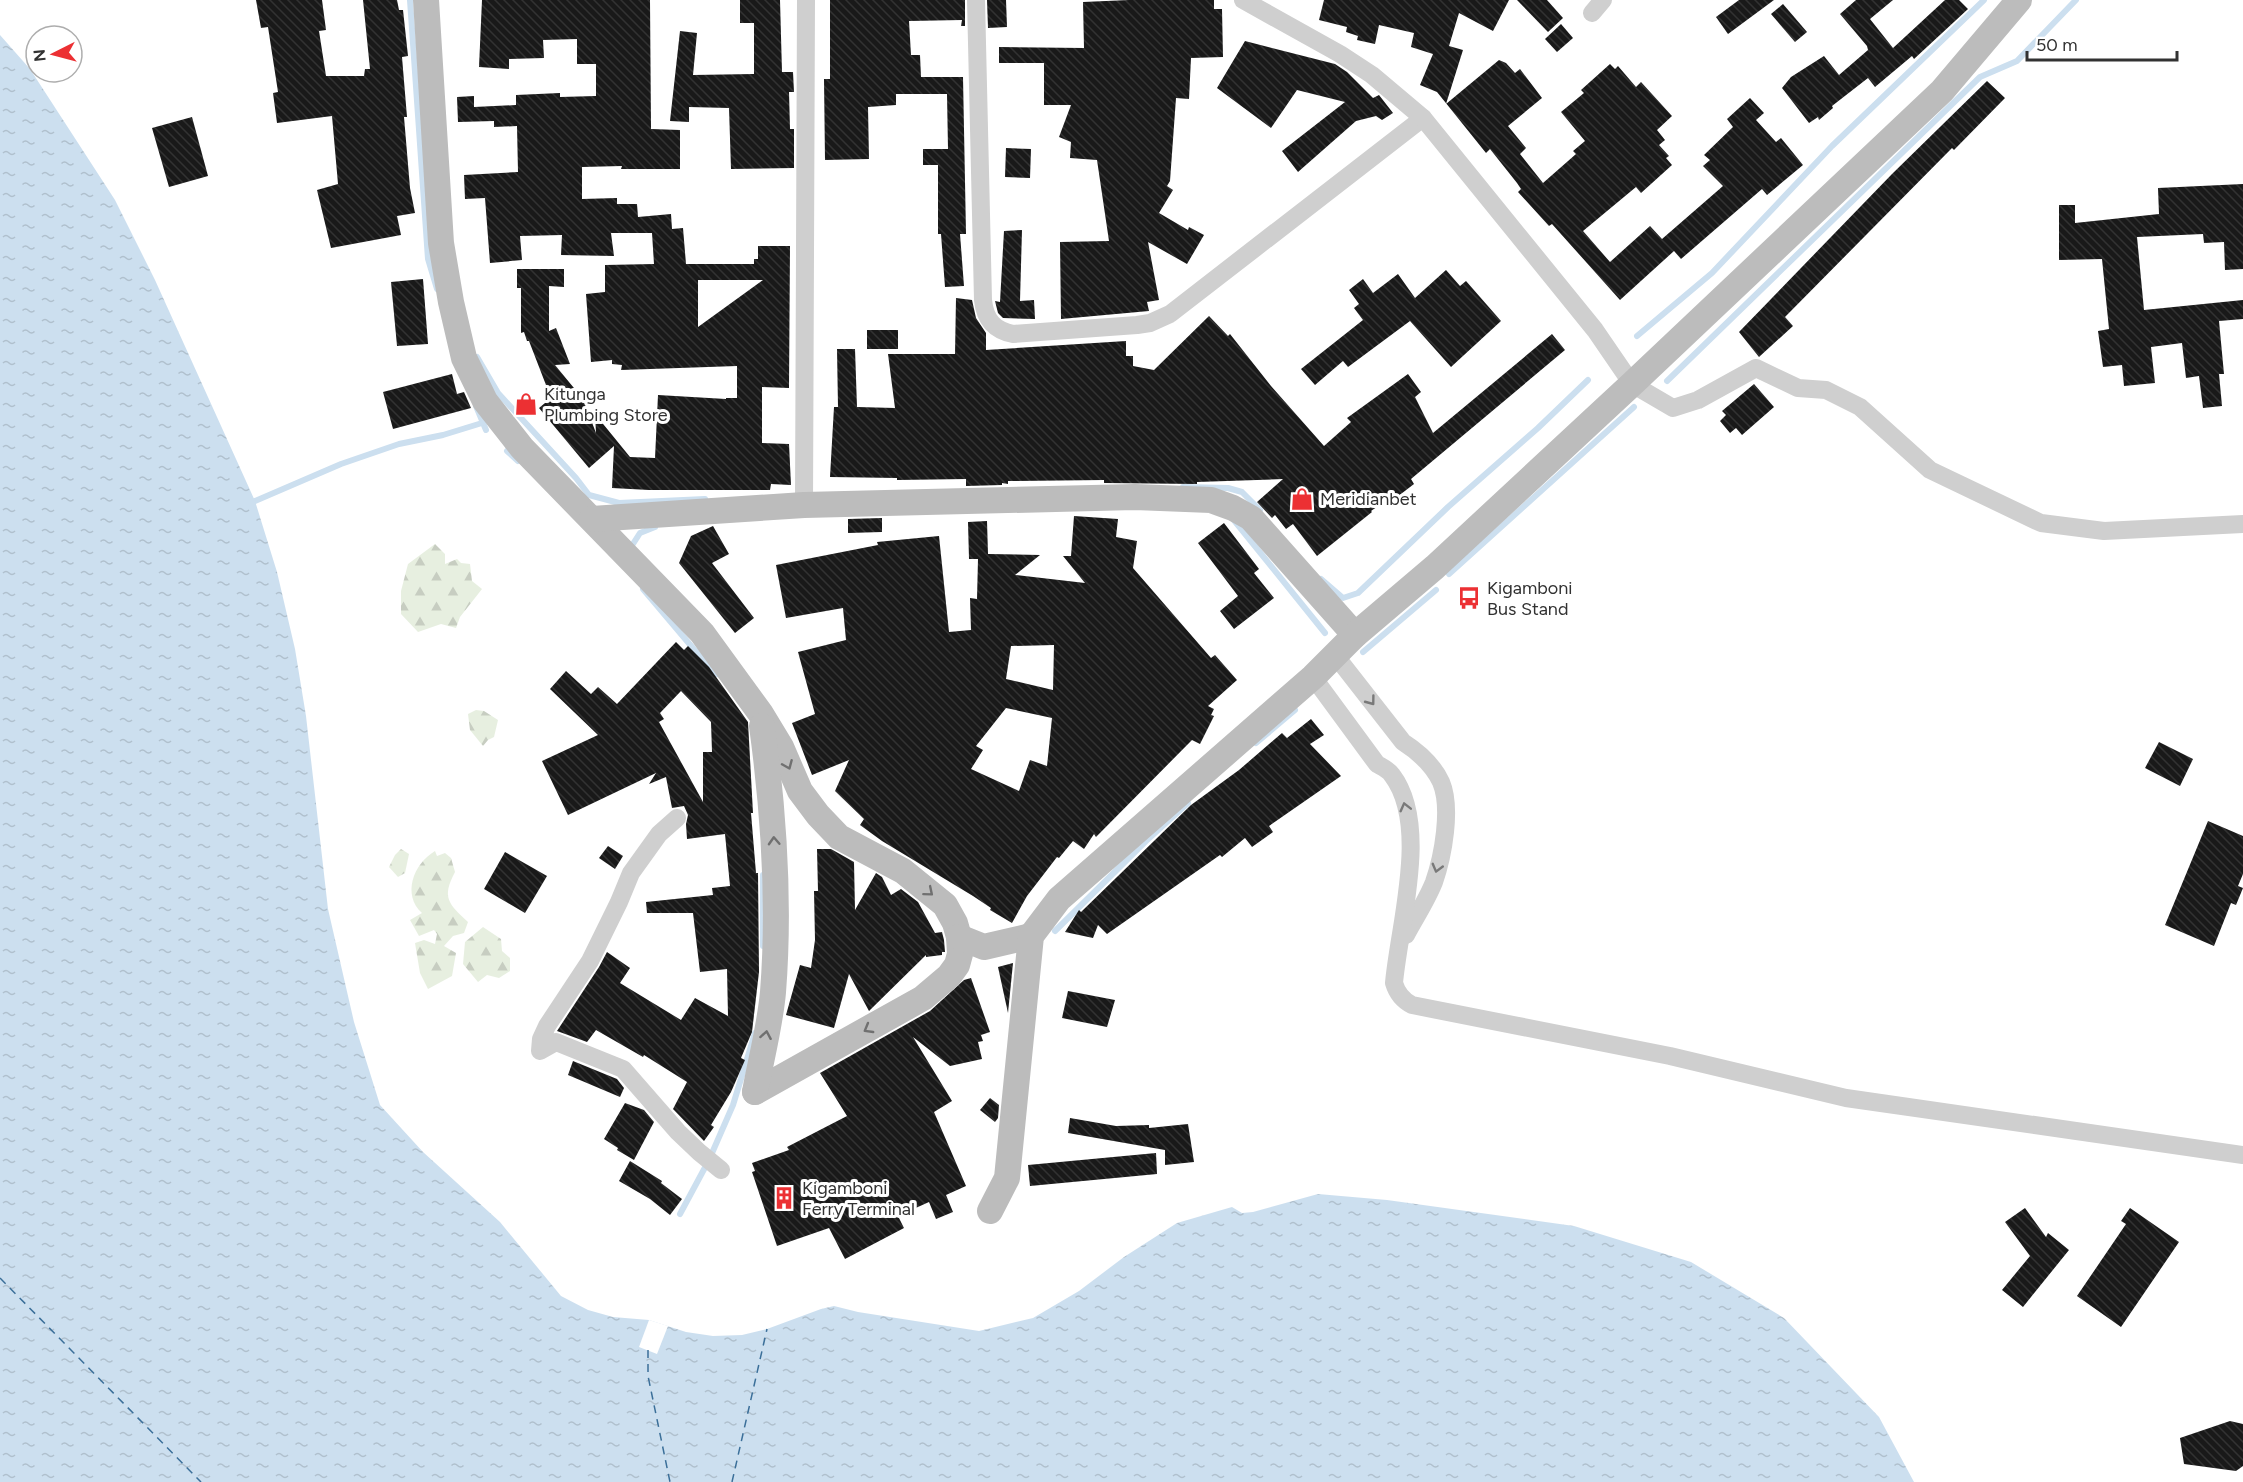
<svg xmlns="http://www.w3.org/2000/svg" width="2243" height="1482" font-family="Figtree,sans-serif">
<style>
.forest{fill:url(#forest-firs)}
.water{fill:url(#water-ripples)}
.pier{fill:#fff}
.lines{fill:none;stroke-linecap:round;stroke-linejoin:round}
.stream{stroke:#ccdfef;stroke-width:6}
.ferry{stroke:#3b6f99;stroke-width:1.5;stroke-dasharray:8 6;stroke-linecap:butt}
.building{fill:url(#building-back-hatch);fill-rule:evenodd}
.street{stroke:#cfcfcf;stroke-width:18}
.secondary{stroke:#bcbcbc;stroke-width:26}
.oneway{stroke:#797979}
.oneway2{stroke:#707070}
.labels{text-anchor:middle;stroke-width:6;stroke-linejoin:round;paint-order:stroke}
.poi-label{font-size:18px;fill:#323232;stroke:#fff;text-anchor:start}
</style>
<defs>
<pattern id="forest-firs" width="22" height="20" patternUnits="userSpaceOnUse" patternTransform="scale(1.5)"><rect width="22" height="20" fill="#e7efe0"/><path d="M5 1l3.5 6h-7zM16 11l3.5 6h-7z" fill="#c7cdc1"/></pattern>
<pattern id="water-ripples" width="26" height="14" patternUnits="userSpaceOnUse" patternTransform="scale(1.5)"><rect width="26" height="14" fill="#ccdfef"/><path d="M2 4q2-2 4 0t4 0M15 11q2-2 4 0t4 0" fill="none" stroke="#b0c0cd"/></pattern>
<pattern id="building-back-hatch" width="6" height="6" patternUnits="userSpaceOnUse" patternTransform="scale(1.5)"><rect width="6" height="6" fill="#191919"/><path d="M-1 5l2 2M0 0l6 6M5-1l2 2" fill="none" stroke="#323232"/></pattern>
</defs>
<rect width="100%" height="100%" fill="#fff"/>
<!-- forest -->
<g class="forest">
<path d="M435,544l10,10v10l12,-5 4,4 9,1 2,17 10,8 -22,28 -4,11 -15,-4 -23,8 -17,-18v-23l7,-27z"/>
<path d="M476,710l8,1 14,9 -4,17 -6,3 -5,6 -13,-16 -2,-16z"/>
<path d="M401,849l8,5 -4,19 -7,4 -9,-10 6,-12z"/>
<path d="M435,851l2,5 8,-3 6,5 4,14c-14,26 -6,32 13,50l-4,11 -11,3 -9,10 12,7 -4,23 -24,13 -8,-16 -5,-30 9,-3 11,4 2,-10 -3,-4 -15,6 -9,-16 12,-7c-20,-18 -9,-49 13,-62z"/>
<path d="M483,927l18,12 1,12 8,7v13l-11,7 -12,-3 -9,7 -15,-18 2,-22z"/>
</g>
<!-- water -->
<path class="water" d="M0,35l30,34 85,131 40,80 100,221 22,71 18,77 11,67 22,193 26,113 26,83 43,47 77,70 61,74 27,14 25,7 36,3 37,12 27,4 29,-1 25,-6 54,-20 13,-3 24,6 121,19 54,-13 46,-27 45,-34 53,-34 55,-16 10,6 11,-1 65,-18 69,6 187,26 117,36 93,56 95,99 35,65h-1914z"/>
<!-- pier -->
<path class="pier" d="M649,1320l19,6 -11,28 -18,-7z"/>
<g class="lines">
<!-- stream -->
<g class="stream">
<path d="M410,0l18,259 9,30"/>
<path d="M1637,336l75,-63 120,-127 152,-146"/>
<path d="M477,357l21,36 78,85 13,17 30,8 86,-4"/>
<path d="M1667,381l313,-304 37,-16 59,-61"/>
<path d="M476,406l10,24"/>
<path d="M507,451l11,10"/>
<path d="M1183,487l45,1 14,4 18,18"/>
<path d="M255,501l86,-37 58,-20 44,-9 39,-12"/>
<path d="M1233,519l92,114"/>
<path d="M631,547l9,-14 15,-6"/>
<path d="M1449,574l185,-167"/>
<path d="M1321,579l22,19 15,-5 90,-86 90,-79 50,-48"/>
<path d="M643,589l60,71 14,14"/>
<path d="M1363,652l73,-62"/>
<path d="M1256,743l39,-33"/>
<path d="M763,875v71"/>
<path d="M1055,931l91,-90 42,-38"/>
<path d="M680,1214l29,-54 24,-55 22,-72"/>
</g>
<!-- ferry -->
<g class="ferry">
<path d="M0,1278l201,204"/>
<path d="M648,1350v26l22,106"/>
<path d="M732,1482l35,-153"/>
</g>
</g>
<!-- building -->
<g class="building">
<path d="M256,0h66l4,30 -7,1 7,45h38l1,-7h5l-7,-69h34l2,10h4l5,46 -6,1 5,60h-3l6,71 5,25 -18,3 4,19 -70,13 -14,-58 21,-6 -6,-68 -55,7 -4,-30 5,-1 -10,-65 -7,1z"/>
<path d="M482,0h168l1,129 29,1v39h-59l1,-3 -40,1v32l35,-1v6h20l1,13 33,-3 1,15 11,-1 3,36h68v-5h4v-13h32l-1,142 -27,-1v56l27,1 2,41 -20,-1 -1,6h-121l-37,-2 2,-42 -25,22 -50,-60 12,-10 -22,-57h-2l-3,-9 -3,1v-45h-4v-19h47v18l-15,-1v45l7,-3 14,36 -15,1 28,34 13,34 -1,-19 35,43 25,1 3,-63 68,4v-1h11v-32l-116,4 1,-5 -10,-1v-4l-21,2 -5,-68 19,-2v-27l49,-1 -2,-31h-41l3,23 -53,-1 1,-20 -42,1 2,24 -32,3 -5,-65 -20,1 -1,-24 54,-3 -1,-46 -23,1v-6l-36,1 -1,-25 17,-1v11l42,-2v-10l44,-2v4l36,-1v-32h-19v-25l-34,1 1,18 -35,1v10l-30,-2zM698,280h65l-65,47z"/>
<path d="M740,0h40l2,72h11l1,20h-5l1,37h4v39l-63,1 -2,-61 -40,-1v15l-19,-1 10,-90 17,2 -4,42 61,-1v-51h-14z"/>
<path d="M830,0h135v26h-4l1,-6 -53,1 2,34h9l1,22h42l3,157h-6l4,52 -19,1 -4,-53h-3v-69h-15v-16h25l-1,-55h-51v11l-28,2 1,52 -44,1 -1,-81h6z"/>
<path d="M987,0h19l1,27 -19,1z"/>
<path d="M1129,0h85v9h8l1,48 -32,1 -2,41 -13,-1 -6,83 -3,5 6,4 -14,23 29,17 1,-3 15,8 -17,29 -39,-22 11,58 -12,2 2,9 -88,8 -1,-77 49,-1 -12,-81 -27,-2 1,-16 -12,-5 12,-32h-27v-42h-45v-16l85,1 -1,-46z"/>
<path d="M1324,0h185l-16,31 -34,-18 -10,33 14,4 -17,54 53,-44 7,3 9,10 5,-4 22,29 -34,28 18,22 -6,6 23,29 33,-29 -3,-3 12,-10 -24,-29 23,-19 -3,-3 29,-26 5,5 3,-3 18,21 5,-5 31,34 -15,14 8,10 -6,5 10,11 -3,2 6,7 -31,28 -5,-6 -53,44 27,31 40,-36 12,13 61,-53 -20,-20 7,-6 -6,-5 29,-28 -6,-8 23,-21 14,15 -8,7 20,22 5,-4 22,27 -36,30 -5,-6 -81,70 -7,-8 -54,49 -68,-76 -3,2 -31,-34 3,-3 -4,-6 -27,-34 -4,4 -49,-61 -17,-7 13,-31 -22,-7 3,-14 -35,-8 -4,19 -18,-4 1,-4 -12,-4 1,-5 -28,-7z"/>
<path d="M1517,0h30l16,18 -15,14z"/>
<path d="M1739,0h35l-46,34 -12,-17z"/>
<path d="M1856,0h37l-23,19 23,29 52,-48h14l9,9 -54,50 -2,-3 -37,31 -7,-9 -36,28 1,2 -14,12 -1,-3 -9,6 -27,-35 9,-11 33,-21 15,19 29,-25 -1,-4 -27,-32z"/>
<path d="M1783,4l24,28 -12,10 -24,-28z"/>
<path d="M1561,24l12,14 -16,14 -12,-13z"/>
<path d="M1245,41l90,23 12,8 26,26 6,-3 14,18 -11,7 -6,-4 -20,5 -58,51 -16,-21 63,-49 -48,-12 -26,38 -54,-40z"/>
<path d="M1987,81l18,17 -51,52 -2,-2 -167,169 8,9 -34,31 -20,-25 153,-158z"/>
<path d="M192,117l16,59 -39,11 -17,-59z"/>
<path d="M1006,148l25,1 -1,29 -25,-1z"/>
<path d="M2243,184v85l-18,1 -1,-28 -20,1 -1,-9 -66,3 7,73 99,-10v19l-24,2 5,53h-5l3,32 -19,2 -4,-32 -13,2 -4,-35 -31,4 4,36 -31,3 -2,-21 -19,2 -5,-36 11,-2 -7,-70 -43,1v-55h16v18l84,-9 -1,-26z"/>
<path d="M1022,230l-2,71 14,-1 1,19 -32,-1 -5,-5 -3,-12 5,1 4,-71z"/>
<path d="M1446,270l14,16 6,-5 35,40 -50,46 -41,-46 -62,46 -5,-6 -28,24 -14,-16 62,-49 -9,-12 5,-4 -10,-14 14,-11 10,14 25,-19 17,24z"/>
<path d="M423,279l5,65 -31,2 -6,-64z"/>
<path d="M956,298l16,2 4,18 10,15v17l140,-9v15h7v10l21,4 55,-54 19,20 2,-2 41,52 53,60 27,-24 -4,-4 61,-44 13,18 -6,5 18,36 119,-99 13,16 -154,129 3,5 -17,13 -3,-2 -23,16 1,1 -55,44 -24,-32 -7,5 -11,-14 -3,3 -15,-16 26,-23 -86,3v2l-93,-1v-3l-96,1v3l-6,-1v2l-36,1v-7l-69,1v-2l-67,-1 4,-70h4l-1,-58h18l2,58 38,1 -7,-54h67z"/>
<rect x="867" y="330" width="31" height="19"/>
<path d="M452,374l5,20 7,-2 7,16 -78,21 -10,-37z"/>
<path d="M1754,384l20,23 -32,28 -6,-7 -6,5 -10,-12 6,-6 -4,-4z"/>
<path d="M1074,516l44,3 -2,18 21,4 -4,27 78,90 4,-3 22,25 -29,26 6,3 -3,6 3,1 -14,28 -8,-4 -96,97 -2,-3 -10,15 -11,-8 -14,17 -2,-1 -30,39 -15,27 -22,-13 1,-2 -18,-12 -91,-55 -22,-16 4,-6 -29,-28 14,-31 -37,15 -20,-52 23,-9 -17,-62 48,-12 -3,-32 -57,10 -10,-53 102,-20 -1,-3 62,-6 10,96 22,-2 -1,-32 7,1 1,-40h-9l-1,-37 19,-1 1,33 52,1 -25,20 70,8 -22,-27h8zM1054,645l-1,45 -47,-11 5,-33zM1006,708l46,10 -5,48 -17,-6 -11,31 -48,-22 12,-19 -7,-4z"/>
<path d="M882,518v14l-34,1v-14z"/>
<path d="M1224,523l35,46 -5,4 20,25 -40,31 -14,-18 18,-15 -40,-53z"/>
<path d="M713,526l16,28 -17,9 42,55 -19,15 -56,-70 12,-27z"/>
<path d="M676,642l8,8 4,-4 21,21 39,55 5,91h-2l5,60h2l1,99 -7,60 -11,26 4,2 -14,32 -20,33 3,2 -10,14 -31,-32 14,-27 -43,-27 -1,2 -47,-27 -9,12 -30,-11 42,-64 8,-15 23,16 -10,15 61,37 14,-22 33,18 -1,-47 -27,3 -7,-59h-46l-1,-11 67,-7 -1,-7 18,-2 -5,-52 -38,5 -1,-15 2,-9 -4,-9 -12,2 -6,-31 -17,7 7,-11 -88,42 -26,-54 56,-26 -48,-46 16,-18 25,23 7,-7 19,17zM681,691l30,31 1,30h-9v50l-44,-80 5,-3 -4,-6z"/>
<path d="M1311,719l13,16 -14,9 31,32 -72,50 4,6 -21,15 -7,-9 -23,19 -2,-2 -113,79 -9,-9 -5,13 -28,-6 14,-22 2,2 110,-107 48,-35 43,-37 5,5z"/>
<path d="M2159,742l34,17 -13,27 -35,-18z"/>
<path d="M2208,821l35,15v38l-5,12 5,2 -7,17 -5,-2 -17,43 -49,-21z"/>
<path d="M608,846l15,10 -8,13 -16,-11z"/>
<path d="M817,849h14l23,13 1,48 21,-37 6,4 9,18 10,-6 17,13 17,31 7,-1 2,8 1,12h-3v3l-16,2v-2l-57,56 -20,-37 -15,54 -48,-13 14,-50 11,3 4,-28 -1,-49h4z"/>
<path d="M505,852l42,24 -22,37 -41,-24z"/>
<path d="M1013,963l-5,50 -10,-46z"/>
<path d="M971,978l19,54 -9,3 2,6 -5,1 4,17 -32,7 -37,-29 39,64 -18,11 32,74 -20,9 7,17 -17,7 -7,-17 -31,14 6,12 -59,31 -16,-31 -52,18 -25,-74 3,-1 -3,-8 37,-13 -2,-3 60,-31 -27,-43 110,-62 34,-31z"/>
<path d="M1068,991l47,9 -8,27 -45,-9z"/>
<path d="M573,1061l44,18 7,9 -4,9 -52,-22z"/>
<path d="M990,1098l9,7 -1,13 -3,4 -15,-12z"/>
<path d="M625,1103l19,7 10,12 -20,38 -17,-10 1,-2 -14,-9z"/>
<path d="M1070,1118l46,8 33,-1v3l39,-4 6,38 -29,3v-15l-97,-17z"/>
<path d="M1156,1153l1,21 -127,12 -2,-21z"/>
<path d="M630,1161l32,20 -1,2 21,16 -12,16 -20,-16 -31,-18z"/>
<path d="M2025,1208l21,29 2,-4 21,17 -46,57 -21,-17 28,-34 -25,-34z"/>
<path d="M2130,1208l49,34 -58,85 -44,-31 49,-72 -5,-3z"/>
<path d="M2230,1421l13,3v42l-7,5 -52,-7 -4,-26z"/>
</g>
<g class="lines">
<!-- street -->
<g class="street">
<path d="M976,0l7,300c2,20 11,30 30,34l124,-9 13,-2 20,-9 253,-196"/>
<path d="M1243,0l97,54 32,21 51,43 172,212 37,54 41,24 25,-8 58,-32 42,20 28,2 34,17 70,63 111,53 63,8 139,-7"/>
<path d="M1592,13l11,-13"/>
<path d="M804,505l2,-505"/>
<path d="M1335,655l68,87c14,9 30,23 38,40 11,26 2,74 -7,100 -7,18 -19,36 -28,53"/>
<path d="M1313,677l64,87c5,3 12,6 15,11 38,50 7,150 2,208 3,10 8,17 18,22l258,51 176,42 397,57"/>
<path d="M677,818l-18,16 -28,39 -12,29 -29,59 -43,65 -6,13 -1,12 16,-9 67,27 55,63 21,20 22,18"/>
</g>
<!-- secondary -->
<g class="secondary">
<path d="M426,0l15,243 10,59 13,56 21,43 37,47 180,185 59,81 20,33 19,44 18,24 21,22 64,34 42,34 10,18 4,14 1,17 -3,11 -8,11 -26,22 -168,94"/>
<path d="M592,519l212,-14 331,-8 76,3 22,8 18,10 104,117"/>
<path d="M959,937l25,10 47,-11"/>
<path d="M755,1092c6,-33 15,-66 18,-100 7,-89 1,-178 -11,-266"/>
<path d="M990,1211l17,-33 24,-242 28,-37 254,-222 42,-42 80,-68 197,-183 310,-293 77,-91"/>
</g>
</g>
<!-- one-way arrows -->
<defs><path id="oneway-chevron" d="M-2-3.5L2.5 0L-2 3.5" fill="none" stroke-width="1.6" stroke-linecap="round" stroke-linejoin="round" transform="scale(1.5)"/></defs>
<g class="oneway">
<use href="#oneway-chevron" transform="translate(1371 701) rotate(53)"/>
<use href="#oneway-chevron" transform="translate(1405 807) rotate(-104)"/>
<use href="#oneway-chevron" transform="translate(1437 868) rotate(105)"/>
</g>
<g class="oneway2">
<use href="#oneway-chevron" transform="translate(788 765) rotate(67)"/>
<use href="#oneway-chevron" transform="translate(774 841) rotate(-93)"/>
<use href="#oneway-chevron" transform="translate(929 892) rotate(40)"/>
<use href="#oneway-chevron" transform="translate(868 1029) rotate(150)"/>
<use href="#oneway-chevron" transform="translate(766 1035) rotate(-80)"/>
</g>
<!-- icons -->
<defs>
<g id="shop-bare" transform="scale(1.8)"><path d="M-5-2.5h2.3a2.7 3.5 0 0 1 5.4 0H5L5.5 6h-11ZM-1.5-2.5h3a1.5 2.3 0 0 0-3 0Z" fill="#ec3033" stroke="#fff" stroke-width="2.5" paint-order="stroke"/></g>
<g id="bus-bare" transform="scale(1.8)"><path d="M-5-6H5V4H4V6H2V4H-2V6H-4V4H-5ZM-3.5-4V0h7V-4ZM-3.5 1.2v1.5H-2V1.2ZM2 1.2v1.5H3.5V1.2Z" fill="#ec3033" stroke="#fff" stroke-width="2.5" paint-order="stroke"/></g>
<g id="building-bare" transform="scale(1.8)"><path d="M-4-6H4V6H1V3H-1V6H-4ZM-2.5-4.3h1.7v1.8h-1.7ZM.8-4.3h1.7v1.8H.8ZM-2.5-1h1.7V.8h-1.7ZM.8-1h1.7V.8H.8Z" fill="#ec3033" stroke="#fff" stroke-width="2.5" paint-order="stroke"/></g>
</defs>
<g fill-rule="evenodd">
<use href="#shop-bare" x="526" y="404"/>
<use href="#shop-bare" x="1302" y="499"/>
<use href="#bus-bare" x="1469" y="598"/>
<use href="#building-bare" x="784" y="1198"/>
</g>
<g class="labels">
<!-- poi labels -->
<g class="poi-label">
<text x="544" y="400">Kitunga<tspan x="544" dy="21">Plumbing Store</tspan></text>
<text x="1320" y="505">Meridianbet</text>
<text x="1487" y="594">Kigamboni<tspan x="1487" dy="21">Bus Stand</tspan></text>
<text x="802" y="1194">Kigamboni<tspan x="802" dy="21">Ferry Terminal</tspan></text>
</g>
</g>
<!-- north arrow -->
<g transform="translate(54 54) rotate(264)"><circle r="28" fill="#ffffff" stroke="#adadad" stroke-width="1.5"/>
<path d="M0-4.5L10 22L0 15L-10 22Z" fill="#ec3033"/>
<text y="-9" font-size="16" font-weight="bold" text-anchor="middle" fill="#323232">N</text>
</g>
<!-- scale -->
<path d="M2027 51v9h150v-9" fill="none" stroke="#323232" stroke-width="3"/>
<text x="2036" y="51" font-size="18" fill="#323232" stroke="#ffffff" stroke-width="4.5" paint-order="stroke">50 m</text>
</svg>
